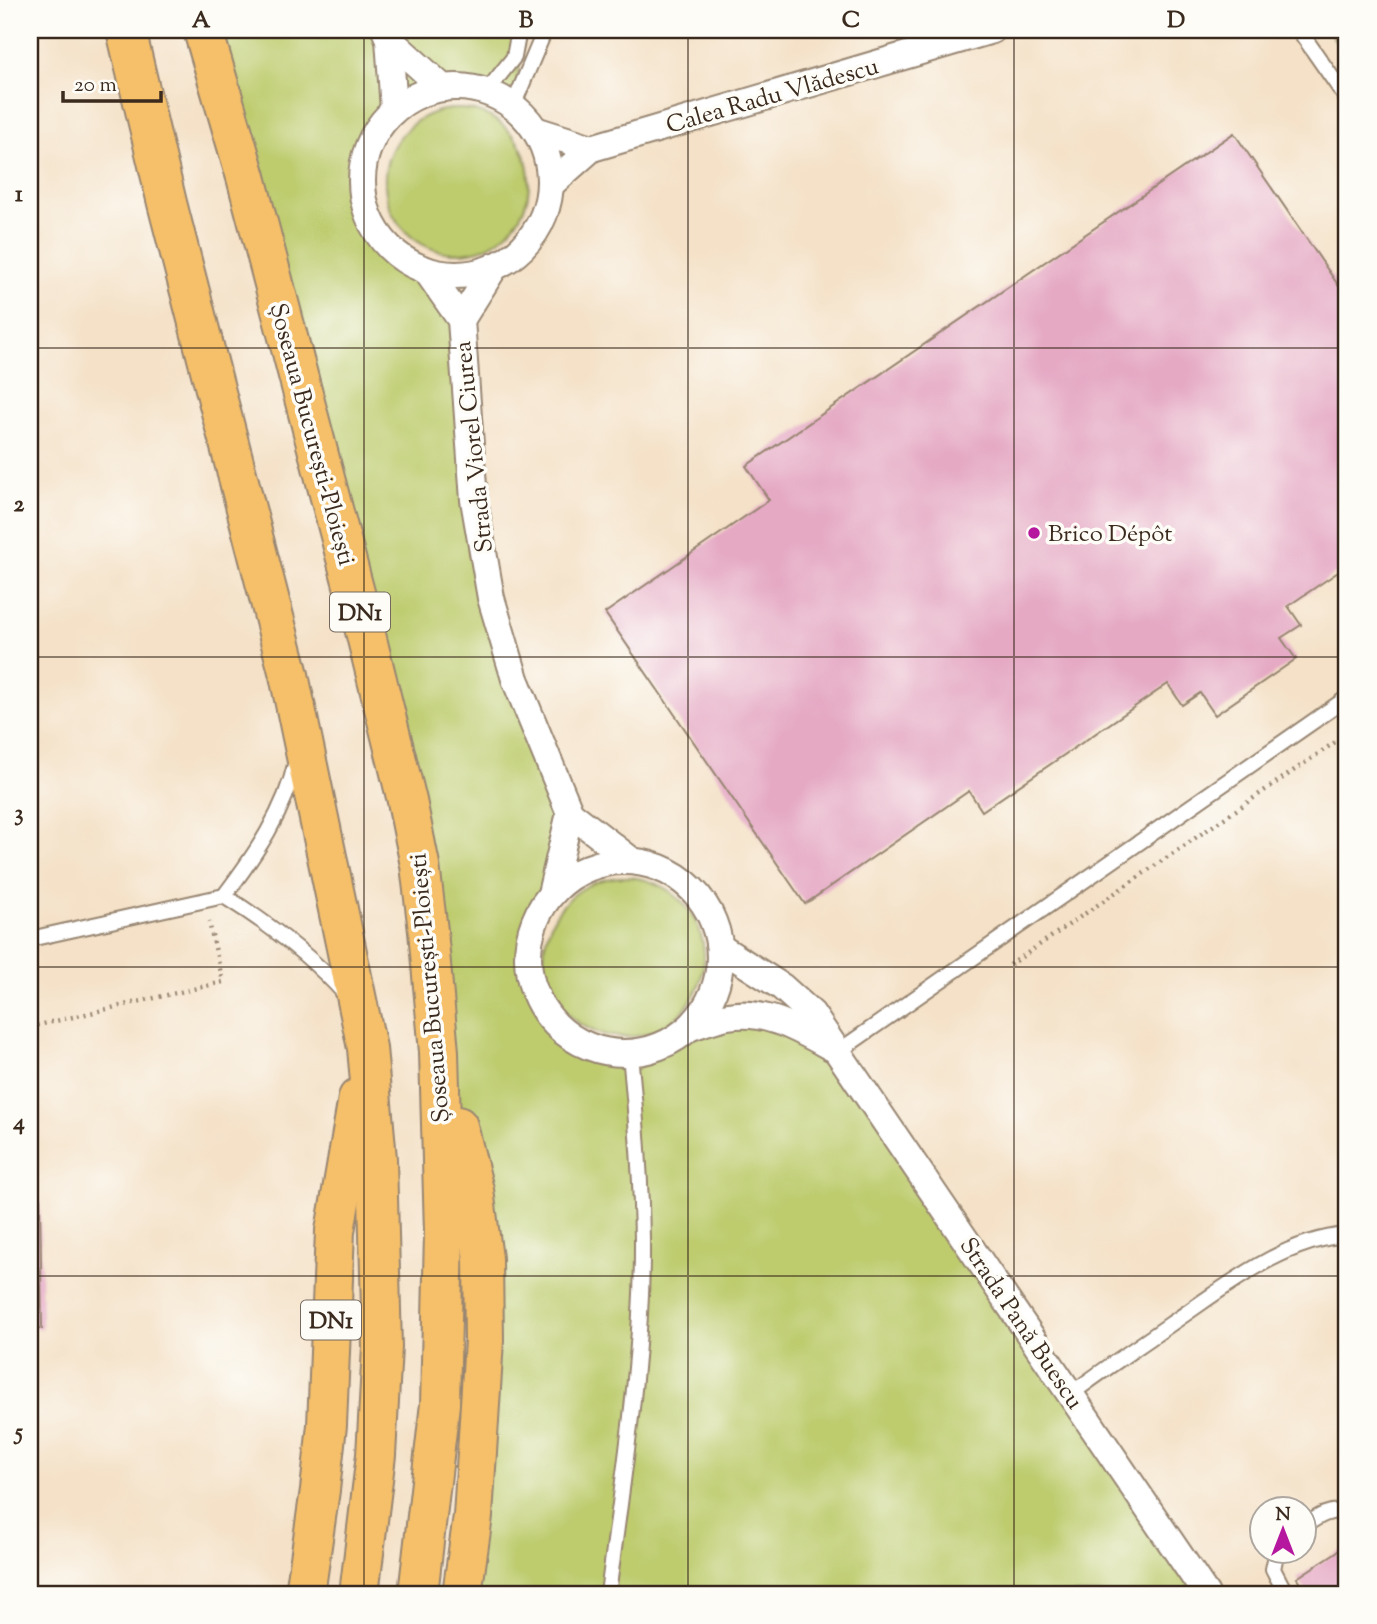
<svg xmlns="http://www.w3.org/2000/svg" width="1377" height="1624" font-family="'Sorts Mill Goudy',serif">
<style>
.green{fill:#becc6e;stroke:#7c7b46;stroke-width:2}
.building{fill:#e5a9c4}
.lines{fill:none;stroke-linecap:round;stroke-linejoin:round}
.service-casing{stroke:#988672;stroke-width:18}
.minor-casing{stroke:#988672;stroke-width:30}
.trunk-casing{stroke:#988672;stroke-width:42}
.path{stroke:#988672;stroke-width:4.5;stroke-dasharray:2 5;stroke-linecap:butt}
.service{stroke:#fff;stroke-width:14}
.minor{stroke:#fff;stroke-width:26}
.trunk{stroke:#f6c06b;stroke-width:38}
.grid{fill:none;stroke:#3b2a1e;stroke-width:2;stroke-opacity:0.55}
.poi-dot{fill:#b5179e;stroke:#fdfcf7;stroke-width:2.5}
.labels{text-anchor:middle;stroke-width:7;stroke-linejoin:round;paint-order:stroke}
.shield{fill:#fdfcf7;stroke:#75695f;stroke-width:2}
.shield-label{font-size:23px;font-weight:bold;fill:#3b2a1e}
.street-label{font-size:24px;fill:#3b2a1e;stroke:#fdfcf7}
.poi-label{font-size:24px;fill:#3b2a1e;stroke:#fdfcf7;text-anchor:start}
.neatline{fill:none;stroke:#3b2a1e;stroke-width:2.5}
.grid-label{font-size:23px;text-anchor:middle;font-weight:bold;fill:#3b2a1e}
</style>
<rect width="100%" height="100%" fill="#fdfcf7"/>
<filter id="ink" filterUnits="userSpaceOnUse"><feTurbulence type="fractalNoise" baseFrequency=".0143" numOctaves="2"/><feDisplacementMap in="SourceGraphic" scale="14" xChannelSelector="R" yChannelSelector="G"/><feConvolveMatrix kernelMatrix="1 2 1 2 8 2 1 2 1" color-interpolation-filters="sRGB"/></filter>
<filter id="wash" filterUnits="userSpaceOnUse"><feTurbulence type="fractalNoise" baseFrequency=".00686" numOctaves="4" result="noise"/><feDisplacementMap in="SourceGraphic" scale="28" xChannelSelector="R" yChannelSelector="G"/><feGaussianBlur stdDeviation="1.57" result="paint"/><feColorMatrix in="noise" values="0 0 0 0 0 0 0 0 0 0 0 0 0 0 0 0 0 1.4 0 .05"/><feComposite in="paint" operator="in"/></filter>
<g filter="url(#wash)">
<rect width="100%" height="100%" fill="#f4e1c7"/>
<!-- green -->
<g class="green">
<path d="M217,30h308l-12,76c-16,-5 -40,-17 -56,-19 -13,-1 -31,5 -42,10 -16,7 -30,20 -39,36 -39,66 8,137 81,142l7,81 27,242 79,215 -19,81 -11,16 -12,35 -1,17 5,26 10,20 20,23 17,12 36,10 15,1 32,-8 29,-19 37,-11 111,35 367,543h-744l18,-184 -52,-479z"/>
<path d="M1329,30h18v28z"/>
<circle cx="457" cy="181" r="72"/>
<circle cx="624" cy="957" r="80"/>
</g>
<g id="blocks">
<!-- building -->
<g class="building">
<path d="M1234,133l113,165v268l-59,40 13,19 -20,13 15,21 -81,56 -15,-22 -18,12 -14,-21 -186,127 -13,-20 -164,113 -200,-291 164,-113 -23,-34z"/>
<path d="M30,1196l10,2 2,131 -12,-3z"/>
<path d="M1347,1545v49h-45l4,-2 -9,-14z"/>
</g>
</g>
</g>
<g filter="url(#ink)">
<use href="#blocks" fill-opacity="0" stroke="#988672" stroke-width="2"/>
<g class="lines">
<!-- service casing -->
<g class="service-casing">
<g id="service">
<path d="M1299,30l48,69"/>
<path d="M486,92l28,-35 5,-27"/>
<path d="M513,106l32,-76"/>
<path d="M224,896c45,28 86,59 121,98"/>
<path d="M30,939l194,-43c31,-41 61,-84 72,-135"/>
<path d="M839,1051l508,-353"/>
<path d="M1071,1394c33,-25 67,-47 101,-71 52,-35 110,-83 175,-88"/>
<path d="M1304,1526c15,-10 25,-17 43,-14"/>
<path d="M1277,1550l-4,19 13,25"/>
<path d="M608,1594c15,-117 35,-236 34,-355 -1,-61 -6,-124 -12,-185"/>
</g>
</g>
<!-- minor casing -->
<g class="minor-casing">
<g id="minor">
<path d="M385,30l4,9 5,71"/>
<path d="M389,39l54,49"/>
<circle cx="456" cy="181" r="94"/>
<path d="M535,130l57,18"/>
<path d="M550,185l42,-37 400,-118"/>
<path d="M426,270l35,50 13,180 17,98 24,81 55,134 62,48"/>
<path d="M461,320l34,-54"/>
<circle cx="624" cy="957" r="96"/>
<path d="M551,894l19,-81"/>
<path d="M721,948l61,39 30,27 394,580"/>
<path d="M691,1027c12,-4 25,-9 37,-11 38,-7 72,14 103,31"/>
</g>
</g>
<!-- trunk casing -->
<g class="trunk-casing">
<g id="trunk">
<path d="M126,30l41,173 122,472 78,373 10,111 5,188 -6,108 -17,139"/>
<path d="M203,30l43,147 118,450 43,174 13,64 8,66 11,121 5,181 -4,171 -22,190"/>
<path d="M458,1126l16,64 9,69 1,81 -11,176 -11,78"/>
<path d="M305,1594l15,-104 7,-65 8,-194 23,-133"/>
</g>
</g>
<!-- path -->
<g class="path">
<path d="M1010,965l337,-231"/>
<path d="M30,1027l193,-45 -14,-60"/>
</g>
<!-- service -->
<use href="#service" class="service"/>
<!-- minor -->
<use href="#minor" class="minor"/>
<!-- trunk -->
<use href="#trunk" class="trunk"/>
</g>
</g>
<!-- grid -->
<path class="grid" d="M364,30v1564M688,30v1564M1014,30v1564M30,348h1317M30,657h1317M30,967h1317M30,1276h1317"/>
<!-- markers -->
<circle class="poi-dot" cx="1034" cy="533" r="7"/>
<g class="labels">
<!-- shield labels -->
<g class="shield">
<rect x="330" y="592.5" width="60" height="39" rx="5"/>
<rect x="301" y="1300.5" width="60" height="39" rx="5"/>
</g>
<g class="shield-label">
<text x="360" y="620">DN1</text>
<text x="331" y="1328">DN1</text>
</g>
<!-- street labels -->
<g class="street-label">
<text transform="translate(772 95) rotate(-16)" y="8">Calea Radu Vlădescu</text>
<text transform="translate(313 434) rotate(75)" y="8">Șoseaua București-Ploiești</text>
<text transform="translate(473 447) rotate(-96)" y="8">Strada Viorel Ciurea</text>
<text transform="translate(429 988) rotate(-95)" y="8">Șoseaua București-Ploiești</text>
<text transform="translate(1022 1323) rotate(56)" y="8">Strada Pană Buescu</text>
</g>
<!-- poi labels -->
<g class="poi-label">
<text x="1048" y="541">Brico Dépôt</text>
</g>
</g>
<!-- margin -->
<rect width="1377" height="1624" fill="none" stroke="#fdfcf7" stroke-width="77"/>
<!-- north arrow -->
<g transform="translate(1283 1530)"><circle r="33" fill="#fdfcf7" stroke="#afa8a0" stroke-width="2"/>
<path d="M0-5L12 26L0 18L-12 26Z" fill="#b5179e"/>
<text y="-10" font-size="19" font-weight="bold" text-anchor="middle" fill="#3b2a1e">N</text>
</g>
<!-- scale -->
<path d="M63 91v10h98v-10" fill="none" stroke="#3b2a1e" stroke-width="3.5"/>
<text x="74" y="91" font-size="21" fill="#3b2a1e" stroke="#fdfcf7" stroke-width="5" paint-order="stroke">20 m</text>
<rect x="38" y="38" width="1300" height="1548" class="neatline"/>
<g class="grid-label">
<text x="201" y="27">A</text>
<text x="526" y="27">B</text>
<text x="851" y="27">C</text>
<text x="1176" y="27">D</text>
<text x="19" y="201">1</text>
<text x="19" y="511">2</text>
<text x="19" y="820">3</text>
<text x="19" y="1129">4</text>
<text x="19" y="1439">5</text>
</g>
</svg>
